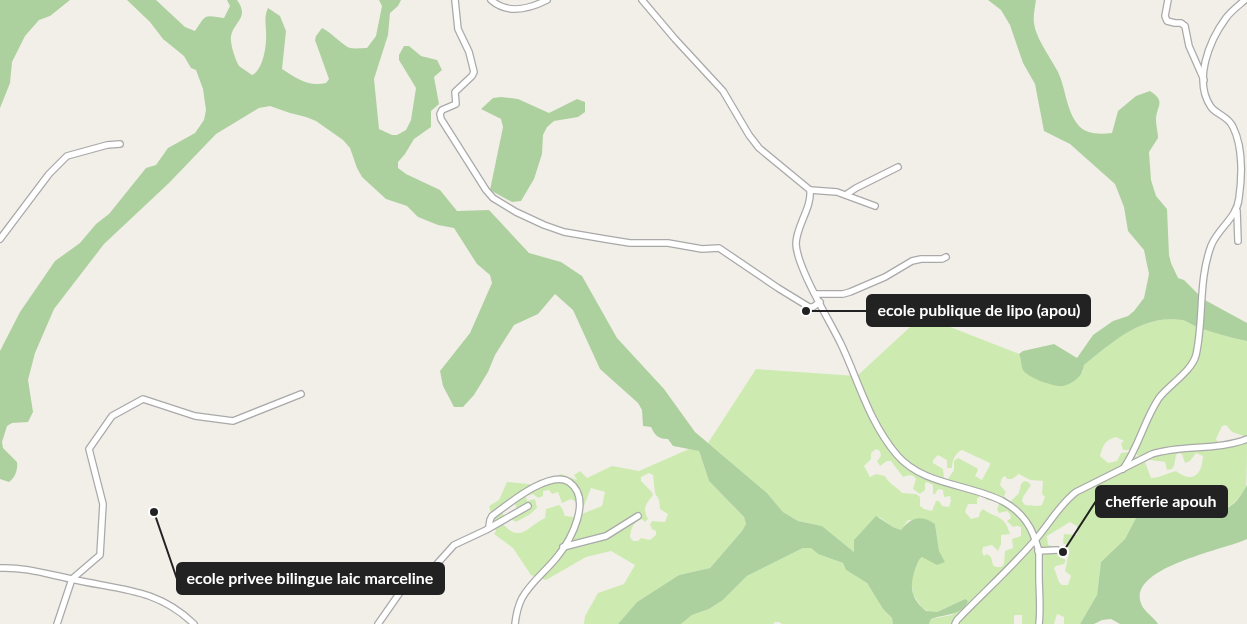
<svg xmlns="http://www.w3.org/2000/svg" width="1247" height="624" font-family="Lato,sans-serif">
<style>
.grass{fill:#cdebb0;fill-rule:evenodd}
.forest{fill:#add19e}
.lines{fill:none;stroke-linecap:round;stroke-linejoin:round}
.minor-casing{stroke:#a9a9a9;stroke-width:8}
.minor{stroke:#fff;stroke-width:5.5}
.leader{fill:none;stroke:#222;stroke-width:2}
.callout-dot{fill:#222;stroke:#fff;stroke-width:2}
.callout{fill:#222;stroke:#222;stroke-width:2}
.callout-label{font-size:16px;text-anchor:middle;font-weight:bold;fill:#fff}
</style>
<rect width="100%" height="100%" fill="#f2efe9"/>
<!-- grass -->
<g class="grass">
<path d="M922,316l97,38 5,16 13,10 46,-8 1,-7c29,-23 58,-51 98,-45 6,1 11,6 17,8 16,5 32,10 48,13v96l-15,-5 -6,-7 -4,1 -6,13 2,4 6,2 11,-6 12,1c0,10 0,39 -1,46 -9,21 -35,35 -57,30l-14,-21 -7,-4 -31,25 -12,23 -24,23 -4,33 -17,29h-16v-7l-7,-3 -3,10h-32v-9h-7l-1,1v8h-85l2,-5 21,-4 13,-16 -28,13h-7l-8,-4 -9,-14 -2,-14 8,-20 3,-3 17,-6 -4,-27 -4,-2 -23,-2 -7,10 -8,-3 -14,-10 -25,35 -32,-26 -24,-5 -15,-9 -16,-19 -59,-50 48,-74 101,7zM1116,437l8,4 -3,2 2,7h7l13,9 22,3 2,8 5,-1 2,-3 2,-11 2,-2 4,1 3,9 5,-2 6,-8 7,3c-1,19 -10,28 -27,15 -9,2 -16,7 -25,7l-6,-16 -15,-10 -9,1 -4,8 -9,2 -8,-7c3,-11 5,-16 16,-19zM876,449l4,2 1,5 -4,5 3,5 7,-5h4l12,16c5,-2 10,-3 13,2l-3,10 7,5 5,-4v-7l2,-1 6,3v9h2l3,-5 5,1 1,7 6,-1 1,5 -2,6 -7,-1 -3,-5h-3l-4,10 -8,-2 -4,-3v-9l-4,-3 -14,-1c-6,-7 -13,-9 -17,-17l-9,-2 -6,3 -6,-11 7,-7v-6zM962,450l28,13v2l-8,15 -7,-4 3,-6 -1,-2 -19,-10 -4,3v9l-6,9 -4,-1 -1,-9 -10,-6v-3l5,-5 9,5v8h5c0,-7 3,-15 10,-18zM1019,474l11,6 13,1 -1,13 3,3 -3,8 -4,1 -13,-1 -3,-4 1,-4 8,-12 -3,-3 -4,-1 -3,3 -2,9 -9,9 -6,-6 2,-4 -6,-7 2,-7 3,-2 2,3h5zM980,496l4,1 3,3 9,1 3,4 -2,4 2,4 8,-2 3,3 1,4 -4,3 6,6 4,-1 4,1v9l-9,3 1,9 -8,3 -1,13 -3,3h-5l-3,-2 -2,-8 -4,-3 -3,2 -2,-4 1,-5 9,-2 6,6 3,-7v-9l9,-1c-6,-20 -14,-15 -27,-25l-3,3 -1,5 -8,2 -6,-7 3,-8h9v-5zM1070,522l7,4v9l-13,-1 -1,9 5,3 1,6 -4,19 6,5 -3,9h-6l-3,-3 -5,-14 2,-2 8,-2 2,-4 -7,-3 -2,-10 -9,-2 -1,-9z"/>
<path d="M689,449l10,2 10,30 35,36 2,7 -4,7 -32,37 -31,7 -42,27 -19,22h-34l1,-8 13,-23 26,-9 11,-19 -24,-14 -25,6 -40,23 -15,-5 -18,-27 -19,-14 2,-3 -7,-25 10,-6 8,-18 31,3 23,-11 16,6 -3,-5 6,-4 7,7 25,-12 27,5zM649,473l4,2 2,18 4,7 1,9 8,5 -3,8 -13,-1 -2,4 2,4 4,2v4l-6,5 -9,-2 -3,3h-5l-3,-4c1,-9 3,-15 12,-18l3,3 3,-3c-6,-11 -2,-15 5,-24l-2,-4 -10,-10v-4zM591,488l14,4 -3,14 -28,11 -9,-1 -3,-8 -3,-3 -13,4 -1,9c-17,8 -25,26 -42,6l3,-3 -4,-10 11,-7h2l3,8 -9,6 7,4 13,-7 8,-7 -2,-9 -8,2 -1,-5 7,-2 5,4 5,-2v-5l6,-1 3,4 6,-2 4,11 9,-4 13,7z"/>
<path d="M803,548h8l7,6 25,9 3,7 21,13 16,26 9,9 1,6h-111l-3,-2h-4l-2,2h-92l11,-9 17,-6 14,-9 24,-24z"/>
</g>
<!-- forest -->
<g class="forest">
<path d="M0,0h70l-20,16 -11,4 -14,16 -13,26 -2,21 -10,25z"/>
<path d="M127,0h29l29,27 10,4c12,-17 7,-16 29,-13l6,-12 -3,-6h10c13,18 -3,21 -6,36 -1,8 4,23 8,30l13,9c10,-4 14,-26 14,-36 1,-11 -3,-21 2,-31l12,8 6,15 -4,38c14,9 26,18 44,14l3,-4 -14,-39 1,-4 6,-8c9,4 21,18 28,20 5,1 12,0 17,0l9,-12 6,-30 -3,-6h22l-3,6 -8,7 -2,22 -14,44 5,50 13,6h5l9,-5 5,-10 5,-32 -17,-28v-5l5,-9h5l12,10 16,4 5,10 -8,7 5,27 -8,7v16l-17,12 -9,15 -7,8v6l8,6 34,16 17,21 32,-1 40,43 32,9 21,14 35,62 47,51 31,43 72,61 16,19 15,9 24,5 32,26v-12l22,-24 17,11 8,3c10,-12 19,-16 34,-6l4,27 6,11 -8,3 -15,-8c-4,3 -4,6 -6,10 -7,18 -6,31 10,44l11,1 28,-13 3,2c-5,15 -25,13 -37,18l-2,5h-36l-1,-6 -9,-9 -16,-26 -21,-13 -3,-7 -25,-9 -7,-6h-8l-56,28 -24,24 -14,9 -17,6 -11,9h-63l19,-22 42,-27 31,-7 32,-37 4,-7 -2,-7 -35,-36 -10,-30 -26,-5 -5,-7c-9,0 -13,-3 -17,-12l-8,-1 -1,-16 -4,-7 -38,-34 -27,-59 -18,-16 -17,20 -24,11 -19,30 -7,17 -14,23 -11,12h-9l-11,-21 -3,-15 30,-38 22,-50 -2,-8 -13,-11 -23,-36 -16,-3 -20,-8 -11,-11 -21,-7 -24,-22 -5,-9 -7,-20 -7,-8 -27,-19 -10,-4 -16,-4 -20,-7 -11,2 -43,26 -47,49 -65,61 -50,65 -19,44 -7,27 5,32 -5,10 -16,1 -5,3 -5,16 1,6 14,14c1,8 -2,16 -8,20l-9,-3v-128l20,-39 35,-51 25,-18 16,-19 13,-10 37,-46 10,-3 12,-17 27,-15 9,-13 2,-10 -3,-21 -7,-19 -5,-2 -7,-12 -21,-17 -13,-17z"/>
<path d="M988,0h48c-1,7 -3,16 -2,23 2,16 17,35 24,49 8,17 8,39 21,54 8,9 22,8 33,7l6,-22 18,-15 14,-5c17,11 6,15 6,29 0,6 2,12 2,18l-9,14 2,28 5,16 11,13 2,46 2,8 7,15 6,2 19,19 44,24v18c-16,-3 -32,-8 -48,-13 -6,-2 -11,-7 -17,-8 -40,-6 -69,22 -98,45 -1,11 -10,18 -21,21 -9,1 -35,-8 -40,-16 -2,-5 -2,-12 -4,-16l4,-3 31,-7 23,14 16,-23 20,-14 15,-5 6,-5 10,-13 5,-24 -5,-24 -16,-19 -4,-24 -9,-23 -45,-40 -26,-13 -9,-47 -12,-21 -13,-38 -9,-15z"/>
<path d="M501,97l17,2 31,14 28,-14 8,3v10l-7,5 -24,4 -7,6 -4,8 -1,19 -8,25 -13,22 -9,1 -22,-12 13,-63 -2,-8 -20,-10 12,-11z"/>
<path d="M1247,485v54c-23,11 -113,27 -107,61 2,11 12,15 18,24h-38l-9,-5 -9,1 -8,4h-14l17,-29 4,-33 24,-23 12,-23 31,-25 7,4 14,21c14,4 32,-2 44,-12 6,-4 10,-13 14,-19z"/>
</g>
<g class="lines">
<!-- minor casing -->
<g class="minor-casing">
<g id="minor">
<path d="M455,0l3,29 11,23 5,20 -2,4 -17,16 1,12 -14,6 -2,4 1,5 45,71 7,8 23,14 28,13 20,7 41,7 25,4h38l34,6 17,-1 59,40 31,19h4l7,-5"/>
<path d="M491,0c17,15 38,9 56,0"/>
<path d="M642,0l33,39 48,52 26,44 10,13 51,42c2,18 -14,36 -14,54 1,24 34,77 45,100 18,38 28,78 56,111 37,43 112,22 136,79 2,6 5,12 6,18 0,8 0,16 0,23 0,17 2,33 0,49"/>
<path d="M1168,0l-3,16 2,5 8,2h6l4,3 4,20 15,34"/>
<path d="M810,190l27,2 38,14"/>
<path d="M847,194l9,-6 42,-21"/>
<path d="M1237,211l1,30"/>
<path d="M0,239l49,-65 18,-18 40,-11 13,-1"/>
<path d="M816,294h27l7,-2 35,-15 27,-16 9,-2h21l4,-2"/>
<path d="M1123,469c16,-22 21,-49 36,-71 10,-13 33,-27 37,-43 8,-35 2,-74 15,-109 7,-18 26,-28 28,-48 3,-21 4,-51 -6,-71 -5,-11 -16,-12 -22,-20 -18,-26 -2,-66 15,-89 5,-7 12,-12 19,-18"/>
<path d="M489,527l1,-7 2,-4c15,-11 58,-47 77,-34 24,17 2,58 -12,75 -11,14 -26,25 -35,41 -4,8 -6,17 -7,26"/>
<path d="M563,547l43,-11 32,-20"/>
<path d="M1038,551l19,-1"/>
<path d="M0,568c25,-1 47,6 71,11 48,11 86,9 123,45"/>
<path d="M57,624l15,-45 28,-24 3,-51 -14,-55 23,-33 31,-17 52,17 38,5 68,-27"/>
<path d="M378,624l23,-33 8,-7 27,-19 18,-20 32,-15 42,-24"/>
<path d="M955,624l2,-4c26,-27 55,-53 79,-81 13,-15 24,-35 40,-47l76,-38c31,-10 65,-3 95,-15"/>
</g>
</g>
<!-- minor -->
<use href="#minor" class="minor"/>
</g>
<!-- callouts -->
<path class="leader" d="M806 311L867 311M1063 552L1096 501M154 512L177 579"/>
<g class="callout-dot">
<circle cx="806" cy="311" r="5"/>
<circle cx="1063" cy="552" r="5"/>
<circle cx="154" cy="512" r="5"/>
</g>
<g class="callout">
<rect x="867" y="295" width="223" height="31" rx="5"/>
<rect x="1096" y="486" width="131" height="31" rx="5"/>
<rect x="177" y="563" width="267" height="31" rx="5"/>
</g>
<g class="callout-label">
<text x="979" y="316">ecole publique de lipo (apou)</text>
<text x="1161" y="507">chefferie apouh</text>
<text x="310" y="584">ecole privee bilingue laic marceline</text>
</g>
</svg>
